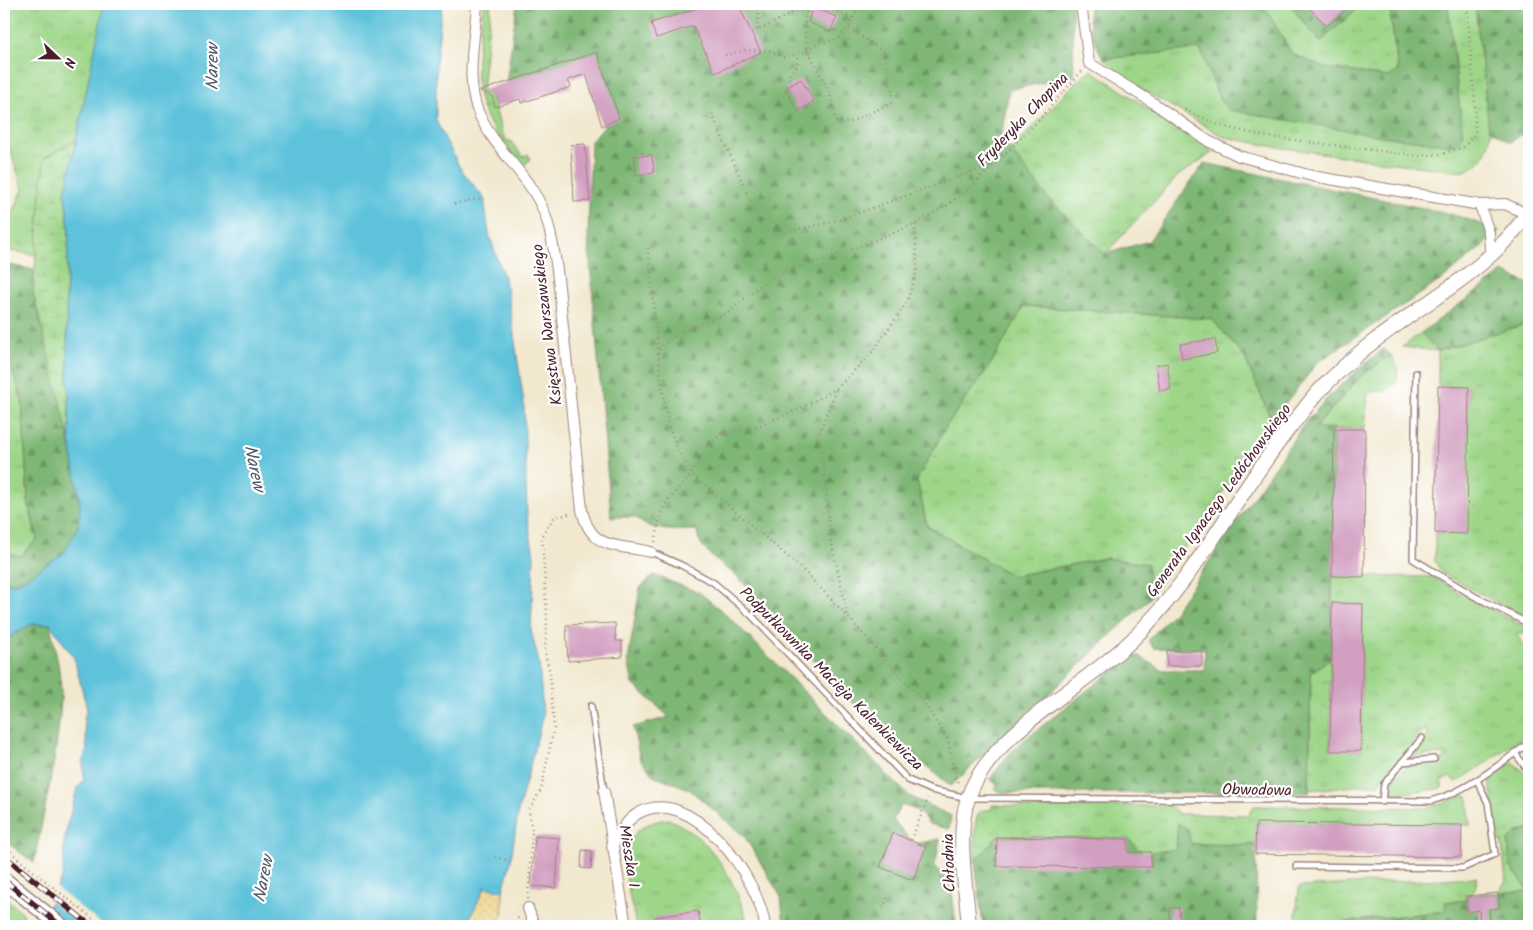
<svg xmlns="http://www.w3.org/2000/svg" width="1533" height="930" font-family="Kalam,sans-serif">
<style>
.grass{fill:url(#grass-tufts);stroke:#747a5a}
.forest{fill:url(#forest-firs);stroke:#646b50}
.wetland{fill:url(#wetland-marsh);stroke:#747a5a}
.sand{fill:url(#sand-dots);stroke:#9c7c64}
.water{fill:#5dc2da;stroke:#547082}
.pier{fill:#f1e8cf}
.building{fill:#d29fc1}
.lines{fill:none;stroke-linecap:round;stroke-linejoin:round}
.lane-casing{stroke:#9e847d;stroke-width:8}
.street-casing{stroke:#9e847d;stroke-width:12}
.secondary-casing{stroke:#9e847d;stroke-width:16}
.primary-casing{stroke:#9e847d;stroke-width:18}
.path{stroke:#9e847d;stroke-width:2.5;stroke-dasharray:1 4;stroke-linecap:butt}
.lane{stroke:#fff;stroke-width:5}
.street{stroke:#fff;stroke-width:10}
.secondary{stroke:#fff;stroke-width:14}
.primary{stroke:#fff;stroke-width:15}
.rail-casing{stroke:#4a1f2b;stroke-width:5.5}
.rail{stroke:#fff;stroke-width:4;stroke-dasharray:11;stroke-linecap:butt}
.labels{text-anchor:middle;stroke-width:4.5;stroke-linejoin:round;paint-order:stroke}
.street-label{font-size:16px;fill:#4a1f2b;stroke:#fff}
.water-label{font-size:18px;font-style:italic;fill:#515868;stroke:#fff}
</style>
<defs>
<pattern id="grass-tufts" width="24" height="20" patternUnits="userSpaceOnUse" patternTransform="scale(1.25)"><rect width="24" height="20" fill="#9ed689"/><path d="M3 7l-1-3M5 7V3M7 7l1-3M15 17l-1-3M17 17v-4M19 17l1-3" fill="none" stroke="#8ab776"/></pattern>
<pattern id="forest-firs" width="22" height="20" patternUnits="userSpaceOnUse" patternTransform="scale(1.25)"><rect width="22" height="20" fill="#7eb775"/><path d="M5 1l3.5 6h-7zM16 11l3.5 6h-7z" fill="#699460"/></pattern>
<pattern id="wetland-marsh" width="20" height="14" patternUnits="userSpaceOnUse" patternTransform="scale(1.25)"><rect width="20" height="14" fill="#9ed689"/><path d="M1 5h8M5 5V1M11 12h8M15 12V8" fill="none" stroke="#8ab776"/></pattern>
<pattern id="sand-dots" width="8" height="8" patternUnits="userSpaceOnUse" patternTransform="scale(1.25)"><rect width="8" height="8" fill="#eeda9e"/><path d="M2 2h.1M6 6h.1" fill="none" stroke="#cebb88" stroke-width="1.8" stroke-linecap="round"/></pattern>
</defs>
<rect width="100%" height="100%" fill="#fff"/>
<filter id="ink" filterUnits="userSpaceOnUse"><feTurbulence type="fractalNoise" baseFrequency=".02" numOctaves="2"/><feDisplacementMap in="SourceGraphic" scale="10" xChannelSelector="R" yChannelSelector="G"/><feConvolveMatrix kernelMatrix="1 2 1 2 8 2 1 2 1" color-interpolation-filters="sRGB"/></filter>
<filter id="wash" filterUnits="userSpaceOnUse"><feTurbulence type="fractalNoise" baseFrequency=".0096" numOctaves="4" result="noise"/><feDisplacementMap in="SourceGraphic" scale="20" xChannelSelector="R" yChannelSelector="G"/><feGaussianBlur stdDeviation="1.12" result="paint"/><feColorMatrix in="noise" values="0 0 0 0 0 0 0 0 0 0 0 0 0 0 0 0 0 1.4 0 .05"/><feComposite in="paint" operator="in"/></filter>
<g filter="url(#wash)">
<rect width="100%" height="100%" fill="#f1e8cf"/>
<!-- grass -->
<g class="grass">
<path d="M4,4h101l-27,135 -34,19 -8,97 -32,-5v-16l19,-45 -18,-55 -1,5z"/>
<path d="M483,4h8l-9,86 9,4 11,39 6,9 2,-2 13,17 5,-3 2,6 -7,6c-14,-17 -30,-34 -39,-54 -14,-32 -4,-74 -1,-108z"/>
<path d="M1263,4h26l31,38 42,-38h27l9,67 -9,6 -64,-9 -33,-14z"/>
<path d="M1448,4h34l9,129c-3,19 -11,35 -30,39l-185,-25 -52,-10 -84,-49 -25,-18 -11,-11 96,-11 21,54 160,34 74,9z"/>
<path d="M1091,70l122,82 -35,24 -73,78 -124,-73 102,-106z"/>
<path d="M1024,306l188,13 33,39 27,63 -123,178 -2,-35 -41,-6 -93,18 -86,-50 -10,-46 30,-55 45,-63z"/>
<path d="M1529,323v297l-87,-47 -7,-12v-28l31,1 3,-147 -31,-1v-35l-36,-4 19,-14 17,18z"/>
<path d="M4,345l18,55 6,101 9,39 -17,16 -16,-4z"/>
<path d="M1391,355l7,13 -1,14 -10,9 -19,1 -3,37 -50,-1 46,-52z"/>
<path d="M1332,576l101,1 39,23 57,29v5h-13l13,18v81l-67,46 -6,3 -6,-5 -8,3v7l-4,2 -44,5 -4,-2 -1,-9 17,-16 37,-7 2,-6 -33,2 15,-20 -1,-7 -47,55 -70,6 2,-117 20,-16 -1,93 31,1 2,-147 -31,-1z"/>
<path d="M1509,764h6l11,10 3,21v35l-12,2 -7,34 19,25 -31,2 8,-12 -4,-39 -4,-2 -8,-56 1,-8z"/>
<path d="M1464,795l4,2 2,28 -214,-2v22l-65,-1 -13,-20 -2,25 -25,18h-9l-58,-29 -86,-2 -23,26c0,-11 -3,-42 5,-50 3,-2 8,-2 12,-3v-4l40,2 137,-2 10,9 70,1 5,-9 173,2z"/>
<path d="M668,819c44,18 69,63 80,107h-112c-8,-43 -30,-99 32,-107z"/>
<path d="M1476,877l2,6 -6,10 -6,3v4l-20,11 -101,11 -1,4h-49l4,-39z"/>
<path d="M4,896l20,18 -4,12h-16z"/>
</g>
<!-- forest -->
<g class="forest">
<path d="M517,4h555l2,72 -65,14 -8,48 47,60 57,56 44,-13 55,-78 248,51 48,17 -53,45 -129,86 -46,59 -27,-63 -33,-39 -188,-13 -32,56 -45,63 -30,55 10,46 86,50 93,-18 42,6 1,35 -198,187 -84,-68 -131,-143c-16,-12 -38,-25 -39,-45 -22,0 -46,3 -62,-13h-24l-23,-279 3,-97 19,-21 -25,-61 -79,25z"/>
<path d="M1089,4h174l29,50 33,14 64,9 9,-7 -9,-66h59l15,132 -4,6 -4,3 -74,-9 -152,-26 -8,-8 -21,-53 -96,10c-10,-16 -17,-36 -15,-55z"/>
<path d="M1289,4h16l22,22 25,-22h10l-42,38z"/>
<path d="M1475,4h54v129l-8,2 -11,7 -21,-13z"/>
<path d="M4,264l31,6 -2,22c14,58 31,116 41,174 3,20 9,41 4,61 -8,30 -46,53 -74,58v-33l16,4 17,-16 -9,-39 -6,-101 -18,-55z"/>
<path d="M1503,272l26,12v39l-91,28 -17,-18z"/>
<path d="M1383,349l8,6 -30,21 -46,51 19,2 -3,228 -20,16 -2,120h-305l-9,-3 2,-5 -7,-6 18,-24 11,-11 112,-88h8l23,14h42l1,-21 -51,-1 -5,-6v-3l25,-27 130,-188 28,-31z"/>
<path d="M654,575l46,18 28,23 181,180 42,20 -2,13 -20,-5 -10,-13 -18,-6 -8,15 21,24 26,-5 -5,27 16,17 5,43h-172l-3,-29 -36,-60 -56,-48 -36,-14 -13,-16 -7,-32 36,-10 -36,-33 -5,-24 12,-72z"/>
<path d="M32,624h18c5,25 12,51 11,76 -3,55 -17,109 -27,163l-30,-23v-200z"/>
<path d="M1178,823l10,6 3,15 65,1 1,81h-274l-8,-64 22,-26 131,3 14,13 9,15v-15l25,-3z"/>
<path d="M1529,830v60l-19,-24 -2,-25 9,-9z"/>
<path d="M1529,891v35h-185l1,-4 101,-11 -1,-9 21,-2v-4l21,-3z"/>
</g>
<!-- wetland -->
<path class="wetland" d="M78,139l-13,55 4,34 -3,71 4,142 -37,-149 11,-134z"/>
<!-- sand -->
<path class="sand" d="M485,887l18,4 -1,35h-36z"/>
<!-- water -->
<path class="water" d="M104,4h338l-6,60v57l24,47 24,30 5,36 18,53 17,116 3,113 7,40 -3,75 8,31 4,53 -25,97 -7,49 -8,30 -18,-4 -19,39h-426l23,-52 1,-31 4,-21 9,-33 7,-9 -1,-20 4,-10 -3,-32 3,-9 -13,-51 -24,-34h-18l-28,16v-55l16,-3 44,-29 14,-26 2,-24 -10,-62 -4,-142 3,-71 -4,-34z"/>
<!-- pier -->
<path class="pier" d="M55,887l49,39h-23l-31,-25z"/>
<g id="blocks">
<!-- building -->
<g class="building">
<path d="M711,4h27l23,48 -46,21 -22,-47 -37,12 -5,-15z"/>
<path d="M1305,4h47l-25,22z"/>
<path d="M813,7l24,10 -7,15 -22,-10z"/>
<path d="M597,52l22,66 -17,8 -16,-52 -18,6 3,7 -50,16 -1,-4 -25,8 -3,-11 -12,-5z"/>
<path d="M801,79l13,22 -16,10 -13,-22z"/>
<path d="M585,144l5,57 -16,1 -3,-57z"/>
<path d="M652,155l2,18 -18,2 -2,-19z"/>
<path d="M1215,339l2,14 -35,6 -2,-15z"/>
<path d="M1167,363l4,26 -11,2 -4,-26z"/>
<path d="M1438,386l31,1 -2,147 -32,-1z"/>
<path d="M1334,429h31l-1,148 -32,-1z"/>
<path d="M1332,603l31,1 -2,147h-31z"/>
<path d="M615,623l1,18h6v16l-54,4 -2,-36z"/>
<path d="M1167,650l35,1v15h-35z"/>
<path d="M1256,823l206,2 -1,32 -206,-3z"/>
<path d="M893,833l33,14 -13,33 -33,-13z"/>
<path d="M535,836l24,2 -3,50 -25,-2z"/>
<path d="M997,837l131,2v13h23v15l-155,-1z"/>
<path d="M582,850l10,1 -1,18 -10,-1z"/>
<path d="M1498,893l2,15 -11,1 2,17h-11l-1,-16 -11,2 -2,-16z"/>
<path d="M1170,908h9l1,18h-10z"/>
<path d="M698,911l3,15h-45l-1,-9z"/>
</g>
</g>
</g>
<g filter="url(#ink)">
<use href="#blocks" fill-opacity="0" stroke="#9e847d" stroke-width="1"/>
<g class="lines">
<!-- lane casing -->
<g class="lane-casing">
<g id="lane">
<path d="M1416,373l-3,186 61,37 55,28"/>
<path d="M651,552l30,13 33,18 37,32 157,165 23,10 37,8 463,3c37,-10 67,-36 98,-58"/>
<path d="M591,706l13,85"/>
<path d="M1515,753l14,19"/>
<path d="M1402,762l32,-3"/>
<path d="M1382,802l2,-18 38,-46"/>
<path d="M1296,866l167,2 32,-14 -7,-51 -11,-23"/>
</g>
</g>
<!-- street casing -->
<g class="street-casing">
<g id="street">
<path d="M477,4c-2,35 -13,79 3,112 18,39 57,65 68,108 10,37 12,75 16,113 6,57 12,115 18,173 9,41 35,34 69,42"/>
<path d="M1081,4l8,59 63,39 56,39 31,15 73,20 168,29 25,-1 22,10"/>
<path d="M1480,205l9,28 1,16 4,4"/>
<path d="M604,791l22,135"/>
<path d="M612,847c7,-12 13,-26 25,-33 54,-33 123,66 128,112"/>
<path d="M528,908l6,18"/>
</g>
</g>
<!-- secondary casing -->
<g class="secondary-casing">
<path id="secondary" d="M969,926c-3,-38 -13,-92 -1,-128 22,-65 114,-110 163,-157 64,-62 104,-144 159,-214 11,-13 21,-28 33,-40 16,-16 33,-32 50,-45 54,-42 118,-73 156,-131"/>
</g>
<!-- primary casing -->
<g class="primary-casing">
<path id="primary" d="M4,880l57,46"/>
</g>
<!-- path -->
<g class="path">
<path d="M759,4l-2,27 39,-20 11,-2c-9,38 9,53 23,85 3,8 4,18 6,27l12,2 46,-21 -10,-50 -36,-24"/>
<path d="M819,4l34,14"/>
<path d="M725,55l21,-5 24,1 14,6 13,-2 21,-12 20,-4 10,-11 12,-24"/>
<path d="M792,83l-4,-7 10,-11 -1,-10"/>
<path d="M787,86l11,-6"/>
<path d="M1185,110l34,15 43,11 157,20 23,-2 21,-7 12,-13v-31l-8,-99"/>
<path d="M712,114l50,113 11,8 66,-15 155,-56"/>
<path d="M454,204l30,-6"/>
<path d="M648,248l13,134 8,45 10,25 13,22 111,96 45,47"/>
<path d="M659,350l11,-11 13,-8 43,-17 36,-30 22,-12 43,-13 88,-35 31,-18 24,-18 67,-66 46,-52"/>
<path d="M836,390l-19,49 7,28 6,69 18,81 76,86 24,37 7,37 5,8"/>
<path d="M655,542l7,-33 5,-8 25,-27 15,-28 15,-12 40,-9 41,-18 33,-18 37,-38 34,-49 10,-31 -2,-47"/>
<path d="M911,840l17,-42"/>
<path d="M4,844l15,16 83,66"/>
<path d="M495,857l16,4"/>
<path d="M528,899l4,-67 -3,-22 12,-20 13,-62 -4,-54 -5,-22 2,-33 -5,-84 12,-17 18,-5"/>
<path d="M883,908l6,-14"/>
<path d="M511,926l9,-10"/>
</g>
<!-- lane -->
<use href="#lane" class="lane"/>
<!-- street -->
<use href="#street" class="street"/>
<!-- secondary -->
<use href="#secondary" class="secondary"/>
<!-- primary -->
<use href="#primary" class="primary"/>
<!-- rail casing -->
<g class="rail-casing">
<g id="rail">
<path d="M4,856l87,70"/>
<path d="M4,880l57,46"/>
</g>
</g>
<!-- rail -->
<use href="#rail" class="rail"/>
</g>
</g>
<g class="labels">
<!-- street labels -->
<g class="street-label">
<text transform="translate(1022 119) rotate(-46)" y="6">Fryderyka Chopina</text>
<text transform="translate(546 325) rotate(-97)" y="6">Księstwa Warszawskiego</text>
<text transform="translate(1218 500) rotate(-54)" y="6">Generała Ignacego Ledóchowskiego</text>
<text transform="translate(832 678) rotate(45)" y="6">Podpułkownika Macieja Kalenkiewicza</text>
<text transform="translate(1257 789) rotate(1)" y="6">Obwodowa</text>
<text transform="translate(630 856) rotate(81)" y="6">Mieszka I</text>
<text transform="translate(948 863) rotate(-92)" y="6">Chłodnia</text>
</g>
<!-- water labels -->
<g class="water-label">
<text transform="translate(212 67) rotate(-90)" y="6">Narew</text>
<text transform="translate(255 468) rotate(78)" y="6">Narew</text>
<text transform="translate(263 879) rotate(-79)" y="6">Narew</text>
</g>
</g>
<!-- margin -->
<rect width="1533" height="930" fill="none" stroke="#fff" stroke-width="20"/>
<!-- north arrow -->
<g transform="translate(58 58) rotate(112)" stroke="#ffffff" stroke-width="4" paint-order="stroke">
<path d="M0-4L9 19L0 12L-9 19Z" fill="#4a1f2b"/>
<text y="-8" font-size="14" font-weight="bold" text-anchor="middle" fill="#4a1f2b">N</text>
</g>
</svg>
